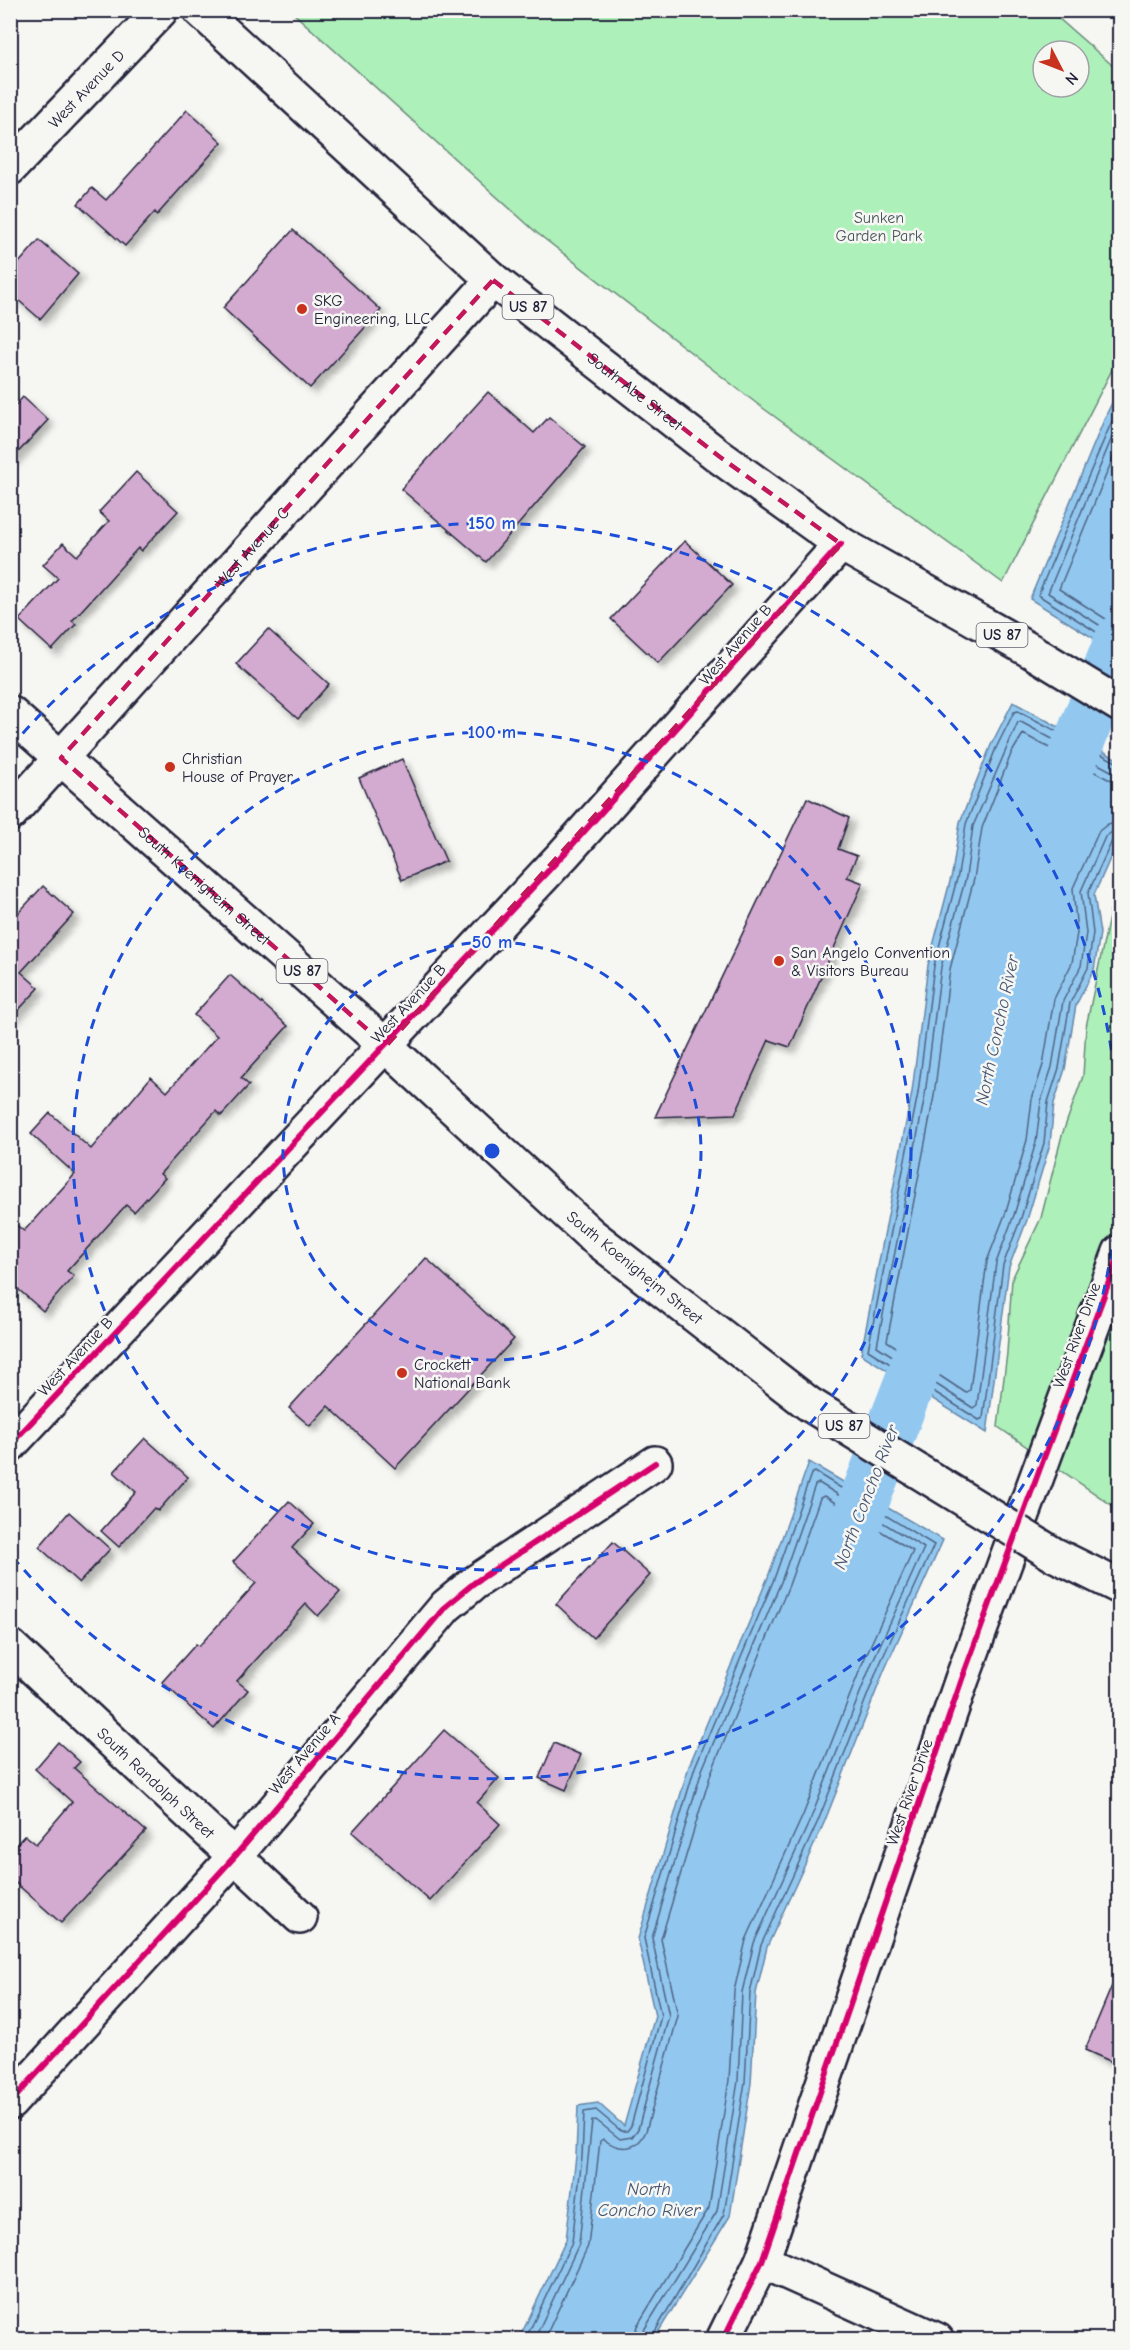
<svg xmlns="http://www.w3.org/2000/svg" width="1130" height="2350" font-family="'Comic Neue',sans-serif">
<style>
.green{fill:#aef0b9;stroke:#68897a;stroke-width:1.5;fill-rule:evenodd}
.water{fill:#92c8f0;stroke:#6586a8;stroke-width:1.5}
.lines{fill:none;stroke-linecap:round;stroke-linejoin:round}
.shore{stroke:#4f6483;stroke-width:1.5}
.river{stroke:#92c8f0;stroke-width:51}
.building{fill:#d3aad0;stroke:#22223b;stroke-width:1.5;filter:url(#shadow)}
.minor-casing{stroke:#22223b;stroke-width:38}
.major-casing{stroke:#22223b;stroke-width:38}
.minor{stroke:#f6f6f2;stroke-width:33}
.major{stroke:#f6f6f2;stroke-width:33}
.major-bridge-casing{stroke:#22223b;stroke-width:38;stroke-linecap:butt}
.major-bridge{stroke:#f6f6f2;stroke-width:33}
.cycleway-casing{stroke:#f6f6f2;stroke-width:10}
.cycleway{stroke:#d6006c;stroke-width:6}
.marked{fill:none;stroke:#c2185b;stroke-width:4.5;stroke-dasharray:12 8;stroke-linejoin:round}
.ring{fill:none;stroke:#1d4ed8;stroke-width:3;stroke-dasharray:10 8}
.poi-dot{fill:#c8321e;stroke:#f6f6f2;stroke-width:2}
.labels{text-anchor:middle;stroke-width:5;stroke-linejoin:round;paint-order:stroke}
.shield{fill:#f6f6f2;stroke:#626272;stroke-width:1.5}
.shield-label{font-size:15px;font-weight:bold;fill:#22223b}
.street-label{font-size:16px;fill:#22223b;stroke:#f6f6f2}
.park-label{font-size:16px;fill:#45565a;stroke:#f6f6f2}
.poi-label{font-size:16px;fill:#22223b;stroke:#f6f6f2;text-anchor:start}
.water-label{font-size:18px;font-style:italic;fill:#445471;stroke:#f6f6f2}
.centre{fill:#1d4ed8;stroke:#f6f6f2;stroke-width:3}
.ring-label{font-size:18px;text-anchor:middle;font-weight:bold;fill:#1d4ed8;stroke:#f6f6f2;stroke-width:5;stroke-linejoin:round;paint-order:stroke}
</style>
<defs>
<filter id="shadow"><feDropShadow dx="5.5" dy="5.5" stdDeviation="3" flood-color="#0004"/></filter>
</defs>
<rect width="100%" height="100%" fill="#f6f6f2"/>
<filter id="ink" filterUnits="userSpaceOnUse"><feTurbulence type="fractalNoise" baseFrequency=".0167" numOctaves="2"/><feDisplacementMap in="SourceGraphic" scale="12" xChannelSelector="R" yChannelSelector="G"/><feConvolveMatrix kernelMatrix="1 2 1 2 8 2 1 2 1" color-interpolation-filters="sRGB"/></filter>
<g filter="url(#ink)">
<!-- green -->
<g class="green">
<path d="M291,11h759l69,60v285l-116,227 -247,-180 -219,-170zM1043,51h36v36h-36z"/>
<path d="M1119,882v628l-121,-83 9,-74 5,-74 29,-61 21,-83 21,-59 3,-49 26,-124z"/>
</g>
<!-- water -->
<g class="water">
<path d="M1119,389v265l-89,-55 76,-184z"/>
<path d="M1013,702l106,58v78l-25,57 6,38 -6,37 -18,35 -11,64 -11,34 -4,41 -23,76 -18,47 -22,166 -126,-79 51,-262 16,-127 24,-91 8,-52 31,-77z"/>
<path d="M809,1462l134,78 -59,131 -60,152 -57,124 -11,46 -5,90 -21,133 -76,123h-135l47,-99 10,-84 2,-50 20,-3 26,23 31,-110 -17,-77 51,-173 79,-189z"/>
</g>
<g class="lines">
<!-- shore -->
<g class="shore">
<path d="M1120,402l-82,193 82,52"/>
<path d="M1120,418l-72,175 72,45"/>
<path d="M1120,441l-61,148 61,39"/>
<path d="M1120,764l-102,-53 -4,1 -18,36 -30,76 -8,51 -24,91 -16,127 -50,257 111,70 4,-2 20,-153 18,-47 23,-75 4,-41 11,-34 11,-65 18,-35 5,-35 -5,-40 24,-52 8,-3"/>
<path d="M1120,772l-9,-1 -90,-49h-3l-45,104 -7,51 -25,90 -16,128 -48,251 96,62 4,-3 19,-142 18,-48 22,-73 5,-41 11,-34 11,-66 18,-35 5,-33 -5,-42 24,-54 7,-5 8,-2"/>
<path d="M1120,781l-12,-2 -85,-45 -12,20 -29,74 -8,51 -24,90 -16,127 -47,245 79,52 4,-3 17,-129 19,-49 21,-72 5,-41 11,-34 11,-66 18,-36 5,-30 -4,-45 26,-57 9,-7 12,-3"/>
<path d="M525,2340l47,-98 10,-85 2,-45 12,-2 25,21h6l4,-5 30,-110 -17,-78 51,-171 79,-188 37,-105 4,-2 119,73 -56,123 -60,153 -57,124 -11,48 -5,89 -21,132 -74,126"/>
<path d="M534,2340l45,-96 13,-123 4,-1 24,19 12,-2 6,-8 31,-113 -17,-78 50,-168 79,-188 34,-97 4,-2 105,65 -53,117 -60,153 -57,125 -12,49 -4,89 -21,130 -73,119 -2,10"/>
<path d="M544,2340l44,-94 12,-105 3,-2c16,12 34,13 43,-8l32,-115 -17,-77 50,-166 78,-188 31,-87 4,-2 89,55 -50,111 -60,153 -57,125 -12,51 -5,89 -20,128 -72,118 -4,14"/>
</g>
<!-- river -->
<g class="river">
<path d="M1054,804l66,-164"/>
<path d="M841,1561l93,-242"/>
</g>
</g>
<!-- building -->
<g class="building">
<path d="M187,110l35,32 -65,73 -2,-3 -30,34 -47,-42 14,-16 14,12z"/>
<path d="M293,230l88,80 -71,78 -87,-80z"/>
<path d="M39,240l39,34 -38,45 -30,-26v-20z"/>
<path d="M488,392l46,41 15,-16 36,30 -99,115 -85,-73z"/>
<path d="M23,397l25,23 -38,41v-50z"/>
<path d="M136,472l42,39 -37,40 -3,-3 -66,73 4,3 -24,26 -33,-30 39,-42 -15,-13 20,-22 14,13 32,-35 -10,-9z"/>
<path d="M685,541l47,44 -74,78 -47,-44z"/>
<path d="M268,629l61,55 -31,35 -62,-55z"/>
<path d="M402,759l44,102 -44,19 -43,-102z"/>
<path d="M807,798l42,20 -11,31 19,7 -10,21 16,6 -73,164 -21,-7 -34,74 -80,3z"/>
<path d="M43,886l31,28 -53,58 18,16 -29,31v-97z"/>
<path d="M230,975l58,51 -47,52 8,7 -28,31 -5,-5 -56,63 5,4 -31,34 -8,-7 -59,66 7,5 -31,35 -33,-29v-62l14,11 51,-57 -44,-40 19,-21 41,36 60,-72 16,15 50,-56 -23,-21z"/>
<path d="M426,1258l88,81 -119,129 -67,-62 -18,20 -21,-18z"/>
<path d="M145,1438l43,39 -30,34 -4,-3 -35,39 -18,-16 35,-39 -22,-20z"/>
<path d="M289,1501l25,23 -22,24 48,44 -22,24 -12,-12 -69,77 11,9 -34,39 -52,-47 34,-38 3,2 57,-63 -23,-21z"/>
<path d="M69,1512l41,37 -31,34 -40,-36z"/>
<path d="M613,1542l37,33 -57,63 -37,-34z"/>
<path d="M444,1730l55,48 -22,25 23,21 -70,77 -78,-69z"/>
<path d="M58,1742l22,20 -6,6 72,63 -85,92 -51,-45v-27l15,-16 11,9 36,-42 -37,-33z"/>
<path d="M554,1743l27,12 -15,35 -27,-12z"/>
<path d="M1119,1969v96l-34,-15z"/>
</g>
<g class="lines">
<!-- minor casing -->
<g class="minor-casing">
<g id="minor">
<path id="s1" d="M10,168l151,-158"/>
<path id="s2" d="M10,814l483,-534"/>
<path d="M10,1445l554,-591 277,-310"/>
<path id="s3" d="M10,1646l290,271"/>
<path d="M10,2103l226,-248 210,-249 28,-23 181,-120"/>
<path d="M762,2261l175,79"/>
<path d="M723,2340l39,-79 200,-582 158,-427"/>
</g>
</g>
<!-- major casing -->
<g class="major-casing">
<g id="major">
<path id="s4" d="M200,10l293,270 227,177 121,87 190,107 89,54"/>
<path id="s5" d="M10,713l376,333 204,188"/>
</g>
</g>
<!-- minor -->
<use href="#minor" class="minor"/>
<!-- major -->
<use href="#major" class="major"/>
<!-- major-bridge casing -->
<g class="major-bridge-casing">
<path id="major-bridge" d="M590,1234l219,170 244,150 67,33"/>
</g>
<!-- major-bridge -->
<use href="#major-bridge" class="major-bridge"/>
<!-- cycleway casing -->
<g class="cycleway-casing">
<g id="cycleway">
<path d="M10,1445l554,-591 277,-310"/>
<path d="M10,2103l226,-248 210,-249 28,-23 181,-120"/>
<path d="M723,2340l39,-79 200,-582 158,-427"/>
</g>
</g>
<!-- cycleway -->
<use href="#cycleway" class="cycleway"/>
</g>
</g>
<!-- marked area -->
<path class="marked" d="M493,280l227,177 121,87 -455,502 -325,-288z"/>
<!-- distance rings -->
<g class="ring">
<circle cx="492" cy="1151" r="209"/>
<circle cx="492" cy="1151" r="419"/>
<path d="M1119 1178A628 628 0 0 1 11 1555M11 747A628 628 0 0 1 1119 1124"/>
</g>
<!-- markers -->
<g class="poi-dot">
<circle cx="302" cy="309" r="6"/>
<circle cx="170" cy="767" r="6"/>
<circle cx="779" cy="961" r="6"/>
<circle cx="402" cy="1373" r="6"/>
</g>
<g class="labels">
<!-- shield labels -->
<g class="shield">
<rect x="502.5" y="295" width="51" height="24" rx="4.5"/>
<rect x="976.5" y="623" width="51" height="24" rx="4.5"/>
<rect x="276.5" y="959" width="51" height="24" rx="4.5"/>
<rect x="818.5" y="1414" width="51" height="24" rx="4.5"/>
</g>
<g class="shield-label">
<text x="528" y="312">US 87</text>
<text x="1002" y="640">US 87</text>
<text x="302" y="976">US 87</text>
<text x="844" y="1431">US 87</text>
</g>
<!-- street labels -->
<g class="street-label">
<text dy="6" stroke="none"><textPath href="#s1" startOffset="110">West Avenue D</textPath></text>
<text dy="6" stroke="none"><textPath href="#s4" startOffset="579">South Abe Street</textPath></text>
<text dy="6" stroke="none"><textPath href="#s2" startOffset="360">West Avenue C</textPath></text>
<text transform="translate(735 644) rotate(-49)" y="6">West Avenue B</text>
<text dy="6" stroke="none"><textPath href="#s5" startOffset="260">South Koenigheim Street</textPath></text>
<text transform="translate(408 1003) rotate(-47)" y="6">West Avenue B</text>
<text transform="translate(635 1267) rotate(39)" y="6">South Koenigheim Street</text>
<text transform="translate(1076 1335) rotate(-70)" y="6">West River Drive</text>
<text transform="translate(75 1356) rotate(-47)" y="6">West Avenue B</text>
<text transform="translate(304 1753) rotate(-50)" y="6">West Avenue A</text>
<text dy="6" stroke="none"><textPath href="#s3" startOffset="200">South Randolph Street</textPath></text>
<text transform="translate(909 1792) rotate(-71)" y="6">West River Drive</text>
</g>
<!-- park labels -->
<g class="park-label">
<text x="879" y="223">Sunken<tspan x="879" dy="18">Garden Park</tspan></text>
</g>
<!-- poi labels -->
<g class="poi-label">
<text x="314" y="306">SKG<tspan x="314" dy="18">Engineering, LLC</tspan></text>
<text x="182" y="764">Christian<tspan x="182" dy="18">House of Prayer</tspan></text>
<text x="791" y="958">San Angelo Convention<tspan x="791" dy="18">&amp; Visitors Bureau</tspan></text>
<text x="414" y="1370">Crockett<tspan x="414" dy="18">National Bank</tspan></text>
</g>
<!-- water labels -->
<g class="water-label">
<text transform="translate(997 1030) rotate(-78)" y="6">North Concho River</text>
<text transform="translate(866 1497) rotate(-69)" y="6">North Concho River</text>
<text x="649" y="2195">North<tspan x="649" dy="21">Concho River</tspan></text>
</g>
</g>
<circle cx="492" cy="1151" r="9" class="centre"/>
<g class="ring-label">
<text x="492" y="529">150 m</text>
<text x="492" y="738">100 m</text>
<text x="492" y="948">50 m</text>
</g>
<!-- margin -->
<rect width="1130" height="2350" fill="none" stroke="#f6f6f2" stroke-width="36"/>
<rect x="18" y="18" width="1094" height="2314" fill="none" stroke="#22223b" stroke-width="2" filter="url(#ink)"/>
<!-- north arrow -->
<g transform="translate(1061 69) rotate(132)"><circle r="28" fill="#f6f6f2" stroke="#a1a1a9" stroke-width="1.5"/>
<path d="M0-4.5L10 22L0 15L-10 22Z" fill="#c8321e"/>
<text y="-9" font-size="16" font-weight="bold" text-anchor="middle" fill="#22223b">N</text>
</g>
</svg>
